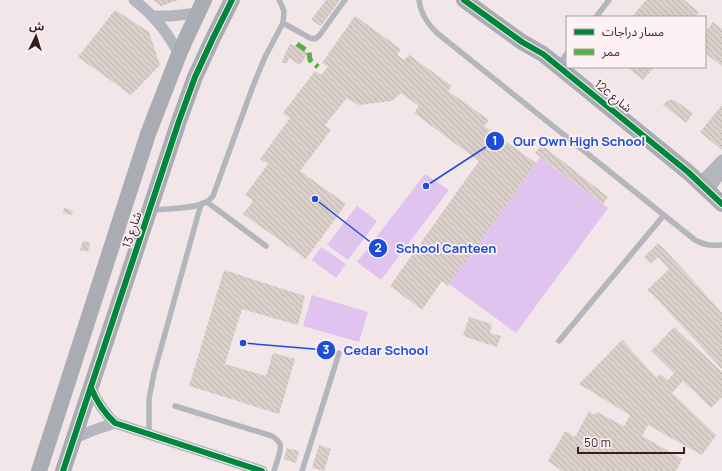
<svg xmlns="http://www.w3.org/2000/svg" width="722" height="471" font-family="Manrope,'Noto Sans Arabic',sans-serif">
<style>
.green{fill:#e0c3ee}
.building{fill:url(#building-back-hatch)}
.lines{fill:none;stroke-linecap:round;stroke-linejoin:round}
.lane{stroke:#b3b6bc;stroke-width:5.5}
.street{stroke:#b3b6bc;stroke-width:11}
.secondary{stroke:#a9adb3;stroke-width:16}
.quiet{stroke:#56b145;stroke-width:5;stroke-dasharray:10 5;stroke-linecap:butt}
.cycleway-casing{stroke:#fdf1f3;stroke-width:8}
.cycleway{stroke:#00873e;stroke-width:6}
.labels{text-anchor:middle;stroke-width:3.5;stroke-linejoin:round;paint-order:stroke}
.street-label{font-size:12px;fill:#331e22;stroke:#fdf1f3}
.leader{fill:none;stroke:#1d4ed8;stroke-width:1.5}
.callout-dot{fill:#1d4ed8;stroke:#fdf1f3;stroke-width:1.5}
.mark-label{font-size:12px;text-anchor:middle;font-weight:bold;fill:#fff}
.callout-label{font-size:13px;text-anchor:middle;font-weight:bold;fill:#1d4ed8;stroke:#fdf1f3;stroke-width:3.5;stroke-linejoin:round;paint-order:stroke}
</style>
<defs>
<pattern id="building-back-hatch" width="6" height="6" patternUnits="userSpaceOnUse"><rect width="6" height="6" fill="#dbcfc9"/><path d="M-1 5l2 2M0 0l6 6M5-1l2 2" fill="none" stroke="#bcb1ac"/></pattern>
</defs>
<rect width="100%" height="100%" fill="#f3e6e8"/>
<!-- green -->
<g class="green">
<path d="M540,157l68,51 -92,125 -67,-49z"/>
<path d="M425,174l24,16 -68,90 -24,-18z"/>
<path d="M357,206l20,15 -29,39 -21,-15z"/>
<path d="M321,247l25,17 -10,14 -24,-18z"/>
<path d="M312,295l56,17 -9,30 -56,-16z"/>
</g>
<!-- building -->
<g class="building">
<path d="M153,0h26l-18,6z"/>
<path d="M326,0h14l-19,26 -10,-6z"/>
<path d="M646,0h38l15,12 -4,5h-63z"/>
<path d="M115,10l34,22 11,33 -29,30 -53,-38z"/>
<path d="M355,16l46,33 -4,6 7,5 5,-5 43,31 -4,5 41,29 -5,6 52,37 -88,123 -6,-5 -20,29 -32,-24 89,-125 -65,-48 5,-7 -18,-13 -9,8 -33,4 -12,-7 -22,27 6,5 -31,41 46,33 -40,55 -63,-45 10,-13 -8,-6 23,-31 -8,-5 30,-41 -7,-5 32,-42 6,4 7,-8 -6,-4z"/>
<path d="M713,22l9,7v37l-17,-13v-21z"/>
<path d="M290,44l6,2h1l11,7 -8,12 -11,-7 -2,5h-5l2,-7z"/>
<path d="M627,67h27l-11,13z"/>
<path d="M668,100h6l19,13 -7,10 -23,-18z"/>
<path d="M722,105v45l-22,-18z"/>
<path d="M542,145l66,52 -5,7 -68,-51z"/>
<path d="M64,208l9,3 -1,4 -9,-2z"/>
<path d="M83,241l7,2 -2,9 -8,-2z"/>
<path d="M658,243l23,24 41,46v56l-68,-73 -7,-6 22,-21 -11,-12 -7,7 -7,-7z"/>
<path d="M224,270l81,26 -7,29 -56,-16 -17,55 41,12 7,-23 22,6 -16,55 -90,-28z"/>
<path d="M469,317l23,7 -2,9 11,3 -4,11 -34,-11z"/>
<path d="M674,327l48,45v25l-11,11 -28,-27 -11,12 44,42 -14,20 -54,-30 -6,11 40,23 -6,12h-114l-14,-10 17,-30 10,6 14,-26 6,4 2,-3 27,14 6,-11 -51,-31 43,-44 35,38 3,-4 8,6 6,-7 -23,-22z"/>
<path d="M319,445l12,4 -7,22 -12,-3z"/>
<path d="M287,448l12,3 -3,12 -12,-4z"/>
</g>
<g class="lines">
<!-- lane -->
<g class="lane">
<path d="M419,0c2,14 8,23 18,33l258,207c9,5 16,6 27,5"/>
<path d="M596,17l13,-17"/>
<path d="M283,23l27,15 5,1 4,-3 26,-36"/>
<path d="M559,64l8,-11"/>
<path d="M207,202l59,44"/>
<path d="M152,210c14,-1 42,-1 54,-8 3,-1 5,-4 7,-6l40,-110 12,-29 18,-34 1,-12 -2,-5 -3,-6"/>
<path d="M559,341l105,-126"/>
<path d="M175,406l97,30c3,2 6,4 8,8 2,6 -4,20 -6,27"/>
<path d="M149,435v-36l5,-26 47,-169"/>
<path d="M302,471l37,-118"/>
</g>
<!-- street -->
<g class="street">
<path d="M134,0c6,5 14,11 19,17 11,11 19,24 26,37"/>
<path d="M152,16h19l27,-3"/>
<path d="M700,183l22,-23"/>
<path d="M708,190l14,-18"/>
<path d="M91,388c6,14 13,25 24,35l147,48"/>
<path d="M73,439l21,-9 21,-7"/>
</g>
<!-- secondary -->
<g class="secondary">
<path d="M464,0l58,42 21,12 145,118 34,32"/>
<path d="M39,471l109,-337 31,-80 9,-20 16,-34"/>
<path d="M63,471l116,-350 16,-44 18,-39 19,-38"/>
</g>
<!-- quiet -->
<path class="quiet" d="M297,44l12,8 1,8 8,7"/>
<!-- cycleway casing -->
<g class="cycleway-casing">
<g id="cycleway">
<path d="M464,0l58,42 21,12 145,118 34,32"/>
<path d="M91,388c6,14 13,25 24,35l147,48"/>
<path d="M63,471l116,-350 16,-44 18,-39 19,-38"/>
</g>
</g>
<!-- cycleway -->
<use href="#cycleway" class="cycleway"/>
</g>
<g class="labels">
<!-- street labels -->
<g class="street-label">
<text transform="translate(613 96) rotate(39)" y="4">12c شارع</text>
<text transform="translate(132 230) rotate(-72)" y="4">شارع 13</text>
</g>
</g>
<!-- callouts -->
<path class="leader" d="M426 186L495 141M315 199L378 248M243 343L326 350"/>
<g class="callout-dot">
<circle cx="426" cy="186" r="4"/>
<circle cx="315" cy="199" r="4"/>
<circle cx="243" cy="343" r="4"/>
<circle cx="495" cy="141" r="10"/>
<circle cx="378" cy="248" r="10"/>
<circle cx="326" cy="350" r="10"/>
</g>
<g class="mark-label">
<text x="495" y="145">1</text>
<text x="378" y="252">2</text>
<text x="326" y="354">3</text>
</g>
<g class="callout-label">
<text x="579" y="146">Our Own High School</text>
<text x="446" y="253">School Canteen</text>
<text x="386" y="355">Cedar School</text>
</g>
<!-- legend -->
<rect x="566" y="16" width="140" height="52" fill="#fdf1f3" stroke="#ac9d9f"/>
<rect x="574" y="29" width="20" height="6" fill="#00873e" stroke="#ac9d9f"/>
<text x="602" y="36" font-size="12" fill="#331e22">مسار دراجات</text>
<rect x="574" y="49" width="20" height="6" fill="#56b145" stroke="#ac9d9f"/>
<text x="602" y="56" font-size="12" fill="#331e22">ممر</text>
<!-- north arrow -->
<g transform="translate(36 36) rotate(4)" stroke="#fdf1f3" stroke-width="3" paint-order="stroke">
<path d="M0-3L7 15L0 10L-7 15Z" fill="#331e22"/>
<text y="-6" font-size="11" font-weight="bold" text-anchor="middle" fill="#331e22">ش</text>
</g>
<!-- scale -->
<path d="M578 447v6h106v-6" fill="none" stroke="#331e22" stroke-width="2"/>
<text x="584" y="447" font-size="12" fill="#331e22" stroke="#fdf1f3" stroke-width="3" paint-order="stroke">50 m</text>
</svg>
